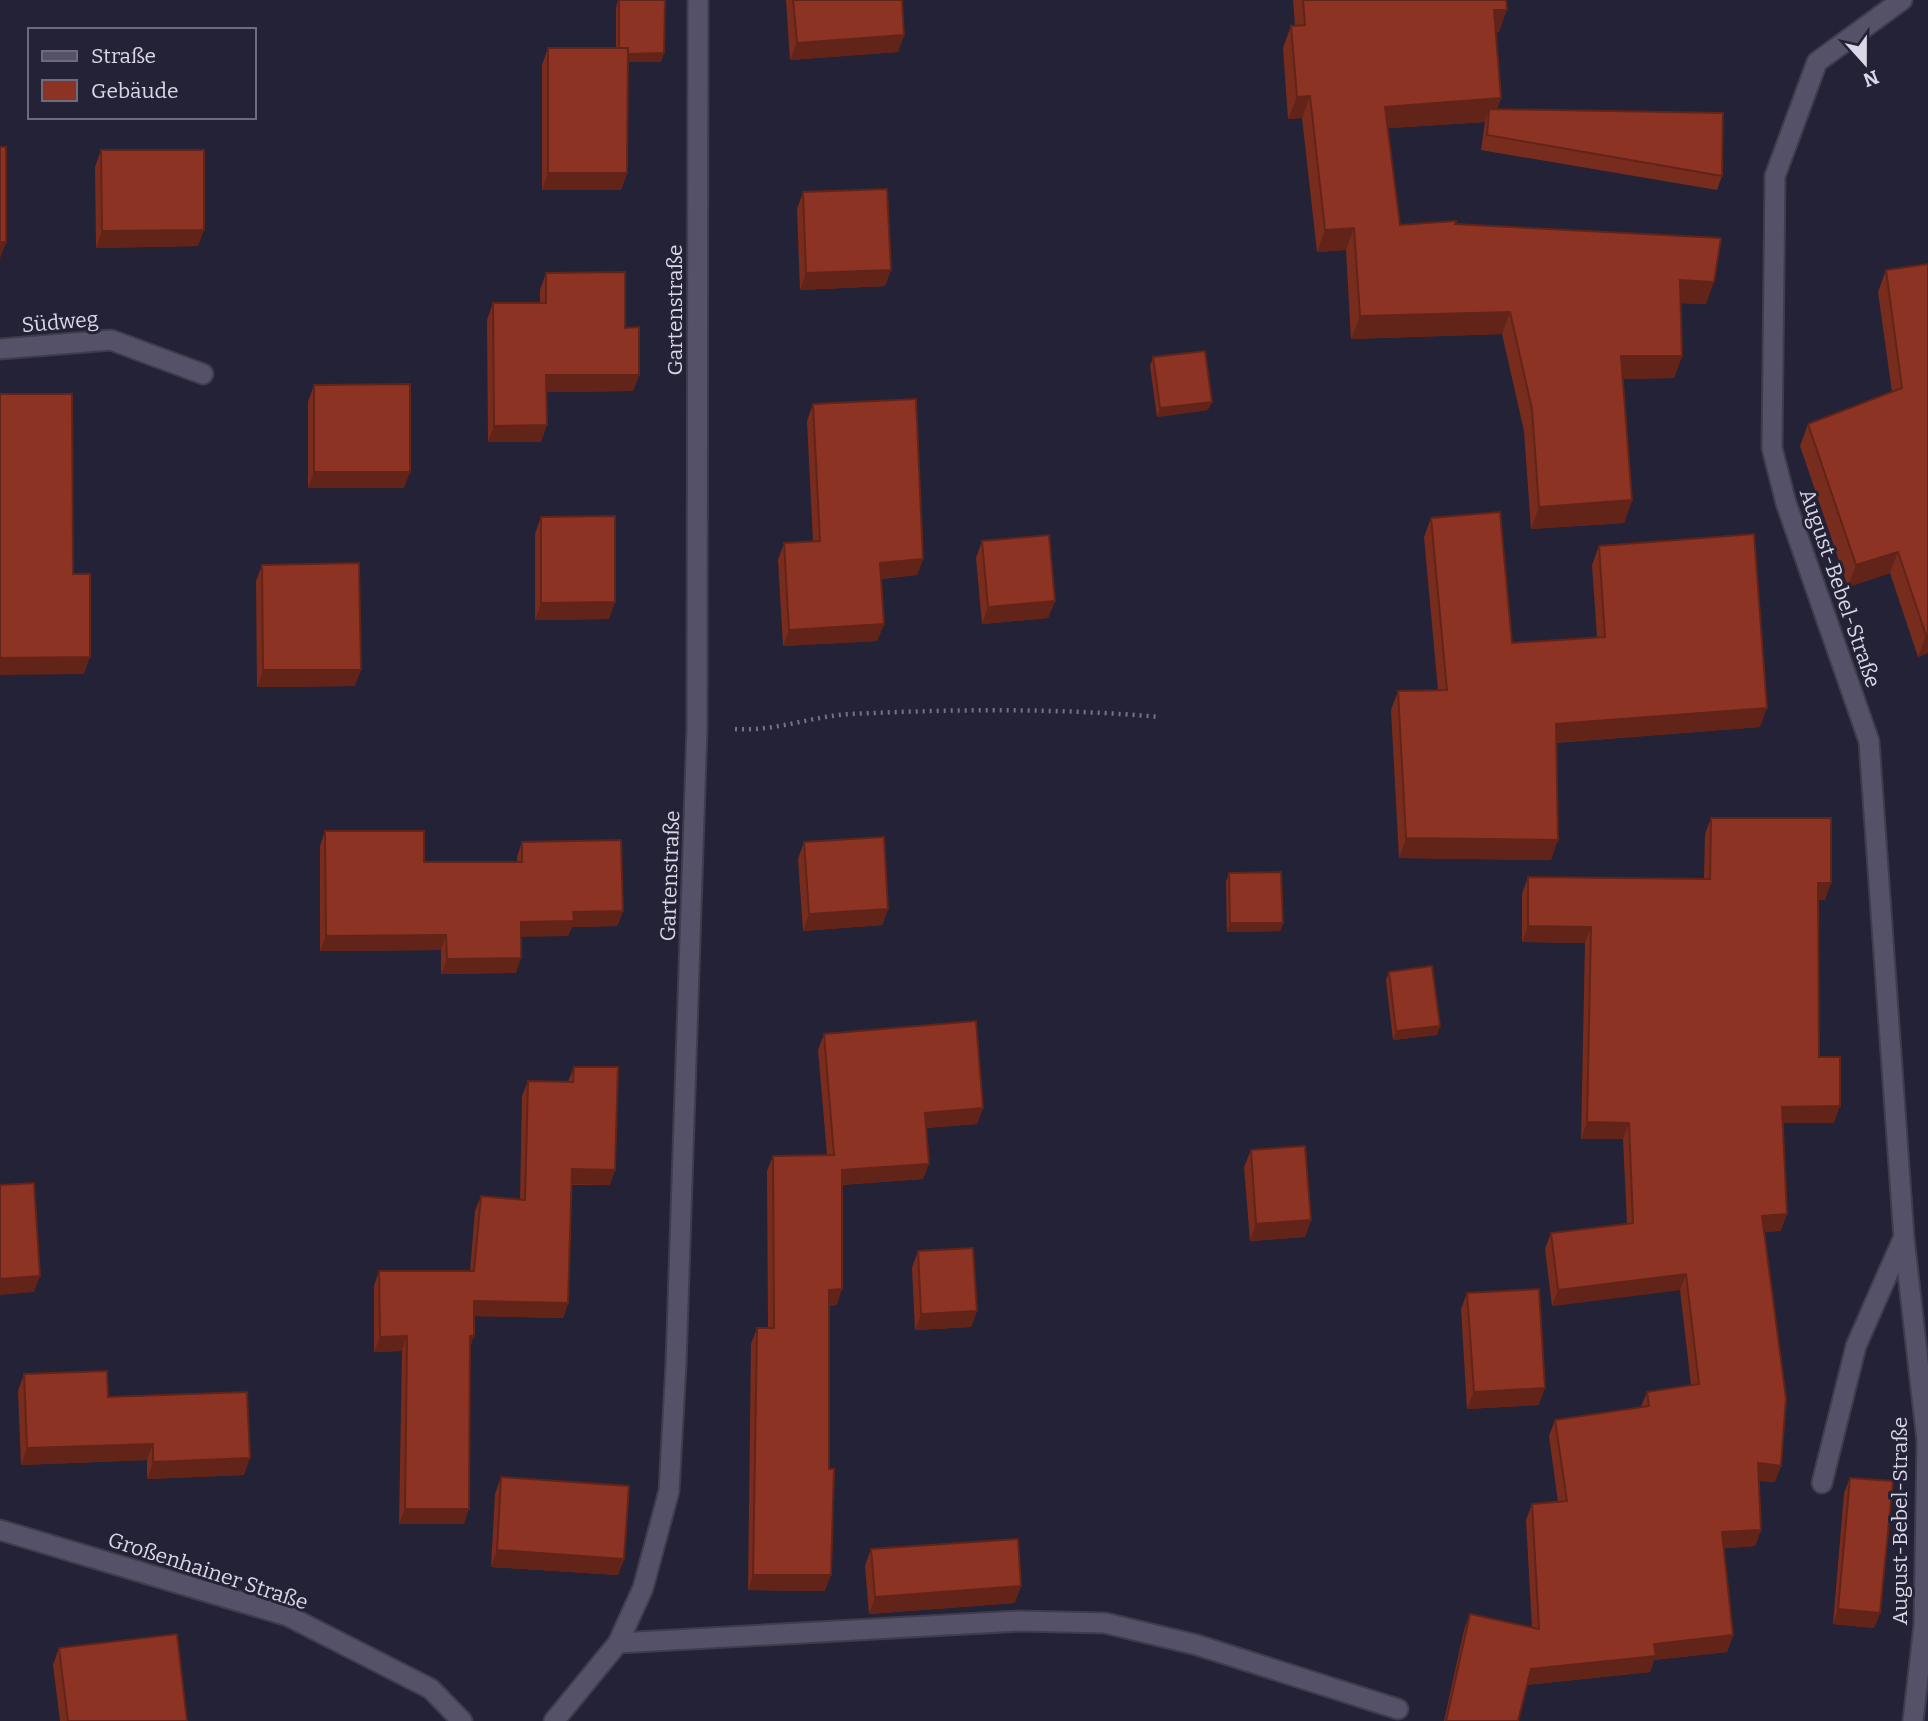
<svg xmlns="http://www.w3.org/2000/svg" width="1928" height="1721" font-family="Bitter,serif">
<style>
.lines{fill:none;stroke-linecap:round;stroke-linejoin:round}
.service-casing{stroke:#3f3c4d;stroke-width:23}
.minor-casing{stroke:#3f3c4d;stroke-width:23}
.tertiary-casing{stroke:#3f3c4d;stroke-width:23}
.path{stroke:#757384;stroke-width:4.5;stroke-dasharray:2 5;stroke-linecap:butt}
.service{stroke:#545168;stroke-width:19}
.minor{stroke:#545168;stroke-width:19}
.tertiary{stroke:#545168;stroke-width:19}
.wall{fill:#782c1e}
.shaded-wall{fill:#622418}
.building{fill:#8c3323;stroke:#622418;stroke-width:2}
.labels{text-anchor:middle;stroke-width:6;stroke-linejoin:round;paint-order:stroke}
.street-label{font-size:21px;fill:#dad8e6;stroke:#242236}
</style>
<rect width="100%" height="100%" fill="#242236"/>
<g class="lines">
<!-- service casing -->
<g class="service-casing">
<path id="service" d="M618,1643l402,-22 85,2 92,22 201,64"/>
</g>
<!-- minor casing -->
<g class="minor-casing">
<g id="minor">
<path d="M1902,0l-85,62 -42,114 -3,272 14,55 83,238 35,497 23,203 -3,184 -11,96"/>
<path d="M0,349l111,-9 92,34"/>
<path d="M1822,1483l34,-137 47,-107"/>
<path d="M554,1721l64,-78 25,-55 26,-97 7,-127 21,-637 1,-727"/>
</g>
</g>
<!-- tertiary casing -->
<g class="tertiary-casing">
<path id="tertiary" d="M0,1530l288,86 143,73 31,32"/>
</g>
<!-- path -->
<path class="path" d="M735,729c39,3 77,-13 116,-15 103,-5 206,-6 309,3"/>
<!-- service -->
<use href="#service" class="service"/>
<!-- minor -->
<use href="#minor" class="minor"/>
<!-- tertiary -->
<use href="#tertiary" class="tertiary"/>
</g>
<!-- wall -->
<g class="wall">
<path d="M618,0l43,62h-33l-1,111 -6,17h-79v-125l6,-17h68v-40z"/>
<path d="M786,0h116l2,35 -6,17 -108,8z"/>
<path d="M1293,0h213l-7,32h-3l5,66 -4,11 225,67 -5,14 -236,-40 4,-28 -97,6 12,97 55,-1 251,80 -25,-1 1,53 -8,22 -51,1 9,121 -8,23 -93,6 -7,-98 -22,-97 -151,5 -5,-89 -29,2 -15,-134 -14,1 -5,-71 8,-22 4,-1z"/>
<path d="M101,150l97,96 -102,2 -1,-81z"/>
<path d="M803,192l88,78 -6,16 -85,4 -3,-81z"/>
<path d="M1928,264v389l-10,4 -28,-84 -42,14 -48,-141 8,-22 84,-32 -14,-100 8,-22z"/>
<path d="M546,273l79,55 14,47 -6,16 -87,1 -5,50h-53l-1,-122 6,-17h47v-13z"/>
<path d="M1153,357l55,53 -51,7 -7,-51z"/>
<path d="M314,385l90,103h-96v-86z"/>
<path d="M813,404l110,155 -6,16 -36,4 3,45 -7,17 -94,5 -5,-86 6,-17 29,-2 -6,-120z"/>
<path d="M541,517l68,102 -74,1v-86z"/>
<path d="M1431,518l81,125 85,-6 -5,-72 7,-19 161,181 -204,16 -5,117 -152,-2 -8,-148 7,-19 40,-1 -14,-153z"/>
<path d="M982,541l73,60 -7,17 -66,6 -6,-66z"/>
<path d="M262,565l93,121 -98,1 -1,-106z"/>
<path d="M1711,818l114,82h-7l1,157 15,66h-52l-1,108 -17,1 11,250 -17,-1 3,49 -6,16 -31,2 9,87 -6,17 -73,8 -4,12 -123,13 -9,36h-74l20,-91 6,-16 62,14 -6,-108 6,-16 26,-2 -9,-66 6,-16 86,-13 6,-15 44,-7 -11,-95 -128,16 -7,-57 6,-16 76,-9 -4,-85h-42l4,-196 -63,-1v-48l6,-17 176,2 1,-45z"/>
<path d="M325,831l99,31h93v-5l5,-15 101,69 -6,15 -45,1 -4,9h-47l-5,37 -75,1v-24l-121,1v-105z"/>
<path d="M804,842l84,67 -6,16 -79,6 -5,-72z"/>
<path d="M1229,873l54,50 -3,8 -53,1 -1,-50z"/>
<path d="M1389,972l51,54 -3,9 -44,5 -7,-60z"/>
<path d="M824,1034l159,74 -6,16 -51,4 -3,51 -81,6 -5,120 -8,1 -4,285 -77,-1 3,-246 6,-16h11l-1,-157 6,-15 54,-1 -9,-105z"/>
<path d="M574,1067l36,118h-38l-4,118 -5,15 -89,-2 -4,32 -6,176h-65l3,-173 -28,1v-66l5,-15h91l5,-60 6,-15 39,4 2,-104 6,-15 40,1z"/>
<path d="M1251,1150l60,70 -6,17 -55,4 -6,-74z"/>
<path d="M918,1251l59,60 -6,16 -56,3 -3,-62z"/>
<path d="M1467,1293l72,112 -72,4 -6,-100z"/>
<path d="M24,1374l84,23 136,78 -97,4v-19l-126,5 -3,-74z"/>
<path d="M501,1477l123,82 -6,16 -127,-8 4,-73z"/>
<path d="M1850,1478l30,135 -6,15 -41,-4 11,-131z"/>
<path d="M871,1549l144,54 -146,11 -4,-48z"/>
<path d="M59,1648l128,73h-127l-7,-56z"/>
</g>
<!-- shaded-wall -->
<g class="shaded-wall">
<path d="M1494,10h13l-8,22 -13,1z"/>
<path d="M904,35l-6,17 -108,8 7,-17z"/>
<path d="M664,53l-3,9h-45l3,-8z"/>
<path d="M1310,96l-8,22 -14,1 9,-22z"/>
<path d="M1501,98l-9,23 -3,-12 -4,13 -108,7 8,-22z"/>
<path d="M548,173h79l-6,17h-79z"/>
<path d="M1354,228l-8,22 -29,2 8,-22z"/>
<path d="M204,230l-6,16 -102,2 6,-17z"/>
<path d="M0,242h6l-6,17z"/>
<path d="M891,270l-6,16 -85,4 6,-17z"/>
<path d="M1680,280l34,2 -8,22 -34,-1z"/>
<path d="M1510,312l-8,22 -151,5 9,-23z"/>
<path d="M1621,356h61l-8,22 -61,1z"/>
<path d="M546,375h93l-6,16 -93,1z"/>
<path d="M1212,402l-4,8 -51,7 3,-9z"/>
<path d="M547,425l-6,17h-53l6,-16z"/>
<path d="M314,472h96l-6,16h-96z"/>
<path d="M1632,500l-8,23 -93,6 8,-22z"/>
<path d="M1898,552l-8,21 -42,14 8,-22z"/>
<path d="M923,559l-6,16 -43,4 6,-16z"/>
<path d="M1055,601l-7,17 -66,6 6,-17z"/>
<path d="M615,602l-6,17 -74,1 6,-17z"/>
<path d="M884,624l-7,17 -94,5 6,-16z"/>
<path d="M1928,634v19l-10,4 8,-22z"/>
<path d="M90,657l-6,17 -84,1v-17z"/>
<path d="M263,670h98l-6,16 -98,1z"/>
<path d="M1767,708l-7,19 -211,16 7,-19z"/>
<path d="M1406,838l152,2 -7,20 -152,-2z"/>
<path d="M1818,883h13l-6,17h-13z"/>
<path d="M888,909l-6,16 -79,6 6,-17z"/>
<path d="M623,911l-6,15 -45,1 -4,9 -52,1 5,-15 52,-10z"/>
<path d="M1230,923h53l-3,8 -53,1z"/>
<path d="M1528,926l63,1 -6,16 -63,-1z"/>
<path d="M446,935l-5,15 -121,1 6,-15z"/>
<path d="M521,958l-5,15 -75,1 6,-15z"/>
<path d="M1440,1026l-3,9 -44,5 3,-9z"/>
<path d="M1840,1106l-6,17h-58l6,-16z"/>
<path d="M983,1108l-6,16 -58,4 6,-15z"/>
<path d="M1587,1122l42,1 -6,16h-42z"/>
<path d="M929,1164l-6,15 -87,6 6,-15z"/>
<path d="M572,1169l43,1 -5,15 -43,-1z"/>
<path d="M1787,1214l-6,17 -25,1 6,-16z"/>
<path d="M1311,1220l-6,17 -55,4 6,-17z"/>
<path d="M1686,1274l-6,16 -128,16 6,-16z"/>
<path d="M40,1276l-6,16 -34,3v-16z"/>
<path d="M842,1289l-5,16 -13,1 5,-16z"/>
<path d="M474,1301l94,2 -5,15 -95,-2z"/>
<path d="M977,1311l-6,16 -56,3 6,-16z"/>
<path d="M407,1336l-5,15 -28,1 6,-15z"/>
<path d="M470,1336h4l-5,15z"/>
<path d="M1545,1388l-6,17 -72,4 7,-17z"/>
<path d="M153,1444l-6,16 -126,5 6,-17z"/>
<path d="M250,1458l-6,17 -97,4 6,-17z"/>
<path d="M1758,1463l23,3 -6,16 -23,-2z"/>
<path d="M405,1509h64l-5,15h-65z"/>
<path d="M1761,1530l-6,16 -39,3 6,-17z"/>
<path d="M497,1550l127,9 -6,16 -127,-8z"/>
<path d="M753,1575h78l-6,16 -77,-1z"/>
<path d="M1021,1586l-6,17 -146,11 6,-17z"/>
<path d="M1838,1609l42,4 -6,15 -41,-4z"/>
<path d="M1733,1635l-6,17 -73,8 -4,12 -125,13 6,-16 123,-25z"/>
</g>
<!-- building -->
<g class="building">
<path d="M619,0h46l-1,53 -36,1v-6h-9z"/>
<path d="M793,0h109l2,35 -107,8z"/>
<path d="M1303,0h203l1,10h-13l7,88 -116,9 15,118 56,-4 -1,3 266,14 -7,44 -34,-2 2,76h-61l11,144 -93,7 -7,-98 -22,-97 -150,4 -6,-88 -29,2 -15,-134 -13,1 -6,-71 14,-1z"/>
<path d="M548,48h80l-1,125h-79z"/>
<path d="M1489,109l234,4 -1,63 -235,-41z"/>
<rect x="0" y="147" width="6" height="95"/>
<path d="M101,150h103v80l-102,1z"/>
<path d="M887,189l4,81 -85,3 -3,-81z"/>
<path d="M1928,264v370l-2,1 -28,-83 -42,13 -48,-141 94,-36 -16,-118z"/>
<path d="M625,272v56l14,-1v48h-93l1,50 -53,1 -1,-123h53v-30z"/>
<path d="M1205,351l7,51 -52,6 -7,-51z"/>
<path d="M410,384v88h-96v-87z"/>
<path d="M0,394h72l1,180h17v83l-90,1z"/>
<path d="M916,399l7,160 -43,4 4,61 -95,6 -5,-87 36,-2 -7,-137z"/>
<path d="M1500,512l12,131 93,-6 -6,-91 155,-12 13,174 -211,16 2,116 -152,-2 -8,-147 49,-1 -16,-172z"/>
<path d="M615,516v86l-74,1v-86z"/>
<path d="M1049,535l6,66 -67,6 -6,-66z"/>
<path d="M359,563l2,107h-98l-1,-105z"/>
<path d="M1711,818h120v65h-13l1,174h21v49l-58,1 5,107 -25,2 24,182 -5,68 -23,-3 3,67 -39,2 11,103 -79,9 2,12 -125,13 -13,52h-72l24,-107 69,15 -7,-125 35,-3 -12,-81 94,-14 -2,-14 52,-8 -13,-110 -128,16 -7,-57 82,-10 -4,-100 -42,-1 4,-195 -63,-1v-49l182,2z"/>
<path d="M325,831h99v31h98v-20l99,-2 2,71 -50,1 1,9 -53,1v36l-74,1 -1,-24 -120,1z"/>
<path d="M884,837l4,72 -79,5 -5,-72z"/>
<path d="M1281,872l2,51h-53l-1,-50z"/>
<path d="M1432,966l8,60 -44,5 -7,-59z"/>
<path d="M976,1021l7,87 -58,5 4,51 -87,6v119l-13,1v179h5l-3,106h-78l4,-247h17l-1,-172 61,-1 -10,-121z"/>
<path d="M574,1067h44l-3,103 -43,-1 -4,134 -94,-2v35h-4l-1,173h-64l2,-173 -27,1 -1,-66h95l7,-75 44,4 3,-119 45,1z"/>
<path d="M1305,1146l6,74 -55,4 -5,-74z"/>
<path d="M34,1183l6,93 -40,3v-94z"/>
<path d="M973,1248l4,63 -56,3 -3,-63z"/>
<path d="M1539,1289l6,99 -71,4 -7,-99z"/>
<path d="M107,1371l1,26 139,-5 3,66 -97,4v-18l-126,4 -3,-74z"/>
<path d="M501,1477l128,9 -5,73 -127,-9z"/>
<path d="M1850,1478l43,3 -13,132 -42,-4z"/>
<path d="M1018,1539l3,47 -146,11 -4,-48z"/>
<path d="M177,1634l10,87h-119l-9,-73z"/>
</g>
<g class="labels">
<!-- street labels -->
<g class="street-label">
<text transform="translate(675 310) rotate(-90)" y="7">Gartenstraße</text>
<text transform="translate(60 322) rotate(-5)" y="7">Südweg</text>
<text transform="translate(1840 588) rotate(71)" y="7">August-Bebel-Straße</text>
<text transform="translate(670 876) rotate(-88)" y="7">Gartenstraße</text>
<text transform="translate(1900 1521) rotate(-90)" y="7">August-Bebel-Straße</text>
<text transform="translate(208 1571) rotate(18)" y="7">Großenhainer Straße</text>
</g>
</g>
<!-- legend -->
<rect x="28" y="28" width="228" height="91" fill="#242236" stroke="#6d6b7c" stroke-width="2"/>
<rect x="42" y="51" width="35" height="10" fill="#545168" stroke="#6d6b7c" stroke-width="2"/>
<text x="91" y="63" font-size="21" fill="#dad8e6">Straße</text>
<rect x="42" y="80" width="35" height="21" fill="#8c3323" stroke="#6d6b7c" stroke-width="2"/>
<text x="91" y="98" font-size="21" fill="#dad8e6">Gebäude</text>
<!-- north arrow -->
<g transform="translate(1865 63) rotate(159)" stroke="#242236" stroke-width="5" paint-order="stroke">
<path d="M0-5L12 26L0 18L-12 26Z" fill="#dad8e6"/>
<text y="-10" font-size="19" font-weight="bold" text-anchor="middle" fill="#dad8e6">N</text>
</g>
</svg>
